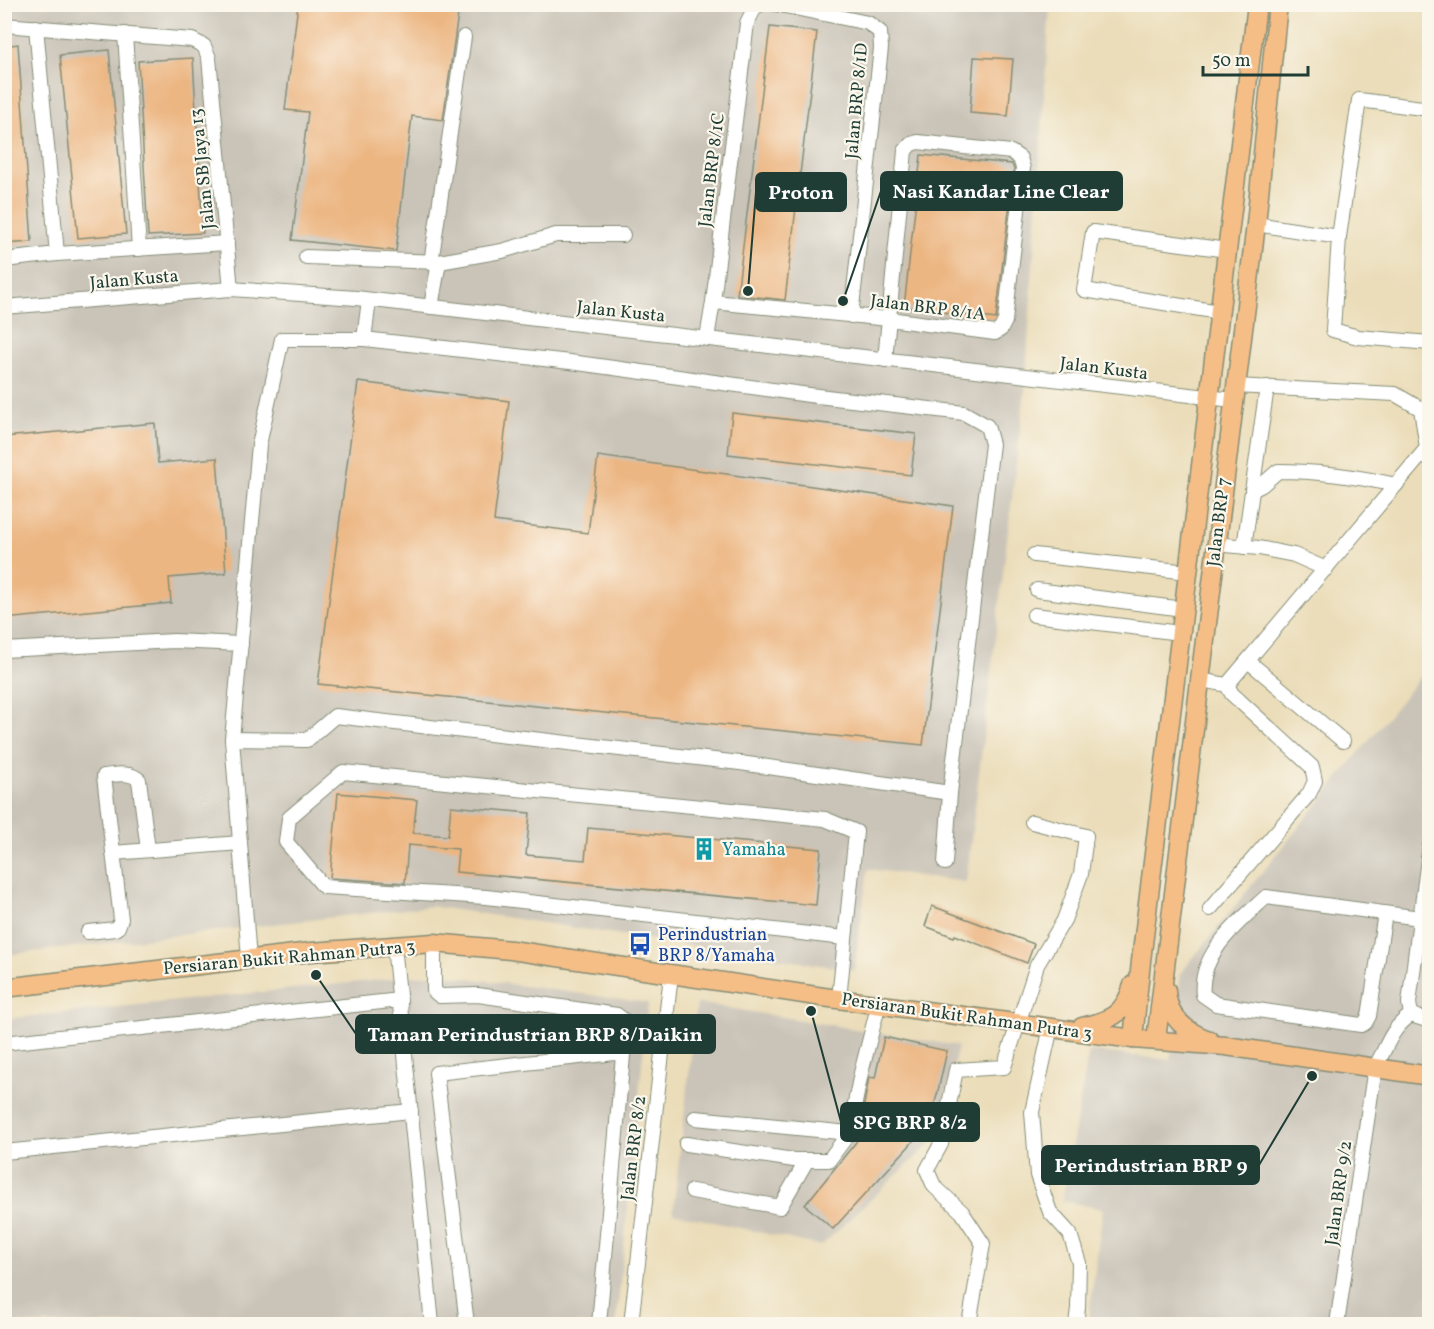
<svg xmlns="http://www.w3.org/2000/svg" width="1434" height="1329" font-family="Vollkorn,serif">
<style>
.industrial{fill:#c9c3b8}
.building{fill:#ecb682}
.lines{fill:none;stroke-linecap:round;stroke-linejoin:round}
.minor-casing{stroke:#858d76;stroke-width:16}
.major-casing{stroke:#858d76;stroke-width:21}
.minor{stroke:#fff;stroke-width:14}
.major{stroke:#f6be87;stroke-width:18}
.labels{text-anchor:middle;stroke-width:4.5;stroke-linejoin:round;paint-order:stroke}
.street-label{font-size:18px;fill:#1f3d34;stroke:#fbf7ec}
.culture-label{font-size:18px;fill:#0d838f;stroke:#fbf7ec;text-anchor:start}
.transit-label{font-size:18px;fill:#164399;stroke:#fbf7ec;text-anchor:start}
.leader{fill:none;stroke:#1f3d34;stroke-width:2}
.callout-dot{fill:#1f3d34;stroke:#fbf7ec;stroke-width:2}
.callout{fill:#1f3d34;stroke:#1f3d34;stroke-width:2}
.callout-label{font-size:20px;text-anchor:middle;font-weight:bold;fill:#fff}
</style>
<rect width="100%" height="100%" fill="#fbf7ec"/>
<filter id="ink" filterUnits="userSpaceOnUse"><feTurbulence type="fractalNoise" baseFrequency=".0167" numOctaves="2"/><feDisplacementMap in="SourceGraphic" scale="12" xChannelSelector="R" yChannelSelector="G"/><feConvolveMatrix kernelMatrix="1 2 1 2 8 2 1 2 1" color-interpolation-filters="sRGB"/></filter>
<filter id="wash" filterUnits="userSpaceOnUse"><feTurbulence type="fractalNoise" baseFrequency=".008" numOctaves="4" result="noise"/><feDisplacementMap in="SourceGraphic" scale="24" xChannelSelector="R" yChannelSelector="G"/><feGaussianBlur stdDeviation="1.35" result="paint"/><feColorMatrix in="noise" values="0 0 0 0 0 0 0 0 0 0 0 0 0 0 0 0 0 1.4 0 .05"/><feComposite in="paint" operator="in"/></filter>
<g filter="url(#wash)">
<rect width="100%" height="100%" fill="#ebddb9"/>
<!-- industrial -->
<g class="industrial">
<path d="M4,5h1046l-25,384 -59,493 -98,-13 -14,101 -423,-64 -426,49z"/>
<path d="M1429,666v658h-341l15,-115 -41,-8 27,-150 81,9 11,-87z"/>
<path d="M437,974l211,29 -32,321h-611l-1,-305z"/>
<path d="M697,1003l261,43 -23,93 -114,107 -148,-33z"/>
</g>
<g id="blocks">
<!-- building -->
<g class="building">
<path d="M298,4h116v5l44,5 -15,106 -31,-4 -16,135 -104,-11 16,-128 -23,-2z"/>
<path d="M770,27l47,5 -32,268 -48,-5z"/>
<path d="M18,44l14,198 -28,2v-198z"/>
<path d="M109,50l17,184 -48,4 -18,-183z"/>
<path d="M974,57l39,2 -5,57 -38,-3z"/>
<path d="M193,58l10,175 -55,3 -10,-175z"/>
<path d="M921,155l91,9 2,5 -18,150 -92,-12z"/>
<path d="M358,382l151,19 -15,120 94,12 10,-77 355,50 -30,239 -605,-61z"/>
<path d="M732,413l184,21 -5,41 -183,-21z"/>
<path d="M155,423l3,40 59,-5 9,115 -57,5 2,25 -167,16v-182z"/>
<path d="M338,793l79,7 -4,33 35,3 3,-30 79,7 -4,42 59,5 3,-32 233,21 -5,56 -360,-33 2,-23 -50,-4 -3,38 -75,-5z"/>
<path d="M932,906l102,38 -7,19 -72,-28 -1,2 -29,-11z"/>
<path d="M884,1037l63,14 -10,44 -9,33 -6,-1 -11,17 -78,85 -28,-24 51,-63 13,-30 -6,-2 6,-33 6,1z"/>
</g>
</g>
</g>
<g filter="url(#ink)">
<use href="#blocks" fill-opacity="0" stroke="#858d76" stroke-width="1.5"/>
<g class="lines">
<!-- minor casing -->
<g class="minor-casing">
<g id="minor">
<path d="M775,4l93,19 12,9 1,16 -30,268"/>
<path d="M4,25l188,15 12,6 5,12 22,231"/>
<path d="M36,27l21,227"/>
<path d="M125,34l14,215"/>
<path d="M1256,224l83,13 -6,93 25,7 72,6"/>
<path d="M1339,237l20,-137 71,9"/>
<path d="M306,257l133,5"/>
<path d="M4,260l53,-6 170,-11"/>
<path d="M431,263l33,-226"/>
<path d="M713,302l176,17 106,14 6,-4 4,-8 18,-153 -3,-10 -9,-6 -93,-10 -7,2 -6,7 -20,209"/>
<path d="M4,307l227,-18 125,9 877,102"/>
<path d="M431,307l8,-45 63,-11 54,-16h67"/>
<path d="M1219,312l-135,-22 9,-58 134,18"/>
<path d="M707,338l6,-36 34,-279 8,-16 6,-3"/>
<path d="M364,339l206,23 239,33 155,18 23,13 5,18 -42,349 -5,70"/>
<path d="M1252,490l10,-5 16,-14c42,0 77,5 118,14"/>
<path d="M1215,544l44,4 35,7 32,14"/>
<path d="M1244,547l23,-160"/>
<path d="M1034,555l154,17"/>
<path d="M1037,590l146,19"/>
<path d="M1034,615l146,18"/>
<path d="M4,650l170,-9 67,3"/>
<path d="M1248,661l95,80"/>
<path d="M1201,680l26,5 200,-237 -6,-39 -26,-15 -160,-8"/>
<path d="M232,739l75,1 28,-24 405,47 210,30"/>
<path d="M113,853l127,-10"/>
<path d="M1210,909l99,-115 6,-13 -3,-14 -80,-73 -5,-9"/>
<path d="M1385,913l-16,103 -4,7 -4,2 -145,-21 -13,-9c-5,-41 36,-73 63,-98l154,21"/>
<path d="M88,932l27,-3 3,-2 3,-8 -17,-143c11,-1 26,-5 35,4l9,70"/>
<path d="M434,943v48l6,5 38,-1 139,20 9,7 -27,302"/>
<path d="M394,945l38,379"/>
<path d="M249,959l-17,-220 27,-294 23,-106h82l5,-39"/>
<path d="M839,999l17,-167 -31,-13 -482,-47 -54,46 -3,24 38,45 162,10 358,41"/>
<path d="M1411,1015l-2,-12 21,-159"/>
<path d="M1411,1015l19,6"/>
<path d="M1051,1027l-19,85 5,63 13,37 20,22 9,29 -1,45 -2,16"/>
<path d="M4,1043l396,-43"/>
<path d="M695,1118l154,15"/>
<path d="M686,1144l108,16h35l20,-27 12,-60 18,-70"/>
<path d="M4,1152l407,-41"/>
<path d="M692,1191l88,16 27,-47"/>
<path d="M467,1324l-31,-251 188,-21"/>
<path d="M631,1324l40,-349"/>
<path d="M969,1324l14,-80 -21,-32 -28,-26 -7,-16 14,-26 15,-74 48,-3 33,-102 27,-45 17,-46 5,-38 -54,-14"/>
<path d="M1337,1324l38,-257c13,-21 15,-38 36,-52"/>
</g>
</g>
<!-- major casing -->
<g class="major-casing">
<g id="major">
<path d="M4,988l307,-36 123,-9 77,7 312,47 310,42 93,7 204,30"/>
<path d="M1166,990c1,26 20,42 43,50"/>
<path d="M1082,1027c28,-6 43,-13 51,-42"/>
<path d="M1133,1039l8,-78 116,-957"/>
<path d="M1156,1040l100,-816 22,-220"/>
</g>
</g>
<!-- minor -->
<use href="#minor" class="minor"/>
<!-- major -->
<use href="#major" class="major"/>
</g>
</g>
<!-- icons -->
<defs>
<g id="building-bare" transform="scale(1.8)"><path d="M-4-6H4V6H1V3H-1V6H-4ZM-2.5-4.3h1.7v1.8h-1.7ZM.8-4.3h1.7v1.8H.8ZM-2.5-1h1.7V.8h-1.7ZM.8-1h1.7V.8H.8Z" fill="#0f9aa8" stroke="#fbf7ec" stroke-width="2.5" paint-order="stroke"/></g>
<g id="bus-bare" transform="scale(1.8)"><path d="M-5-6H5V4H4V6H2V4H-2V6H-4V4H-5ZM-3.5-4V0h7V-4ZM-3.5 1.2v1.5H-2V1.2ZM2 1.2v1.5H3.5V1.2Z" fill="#1a4fb4" stroke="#fbf7ec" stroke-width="2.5" paint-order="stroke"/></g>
</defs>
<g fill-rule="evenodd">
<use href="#building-bare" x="704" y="849"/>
<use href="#bus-bare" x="640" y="944"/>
</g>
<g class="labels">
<!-- street labels -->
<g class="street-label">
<text transform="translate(856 101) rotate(-85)" y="6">Jalan BRP 8/1D</text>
<text transform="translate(202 169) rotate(-96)" y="6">Jalan SB Jaya 13</text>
<text transform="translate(711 170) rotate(-83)" y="6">Jalan BRP 8/1C</text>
<text transform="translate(134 279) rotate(-5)" y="6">Jalan Kusta</text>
<text transform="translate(928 307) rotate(7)" y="6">Jalan BRP 8/1A</text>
<text transform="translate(621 311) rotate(6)" y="6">Jalan Kusta</text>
<text transform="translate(1104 368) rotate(7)" y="6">Jalan Kusta</text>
<text transform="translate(1218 522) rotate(-83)" y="6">Jalan BRP 7</text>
<text transform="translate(289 957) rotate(-5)" y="6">Persiaran Bukit Rahman Putra 3</text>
<text transform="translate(967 1016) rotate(8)" y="6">Persiaran Bukit Rahman Putra 3</text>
<text transform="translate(633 1148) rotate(-83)" y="6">Jalan BRP 8/2</text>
<text transform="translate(1338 1193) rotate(-82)" y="6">Jalan BRP 9/2</text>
</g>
<!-- culture labels -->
<g class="culture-label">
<text x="722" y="855">Yamaha</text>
</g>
<!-- transit labels -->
<g class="transit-label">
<text x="658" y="940">Perindustrian<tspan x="658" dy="21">BRP 8/Yamaha</tspan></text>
</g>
</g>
<!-- callouts -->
<path class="leader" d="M843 301L881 191M748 291L756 192M316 975L356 1034M811 1011L841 1122M1312 1076L1259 1165"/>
<g class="callout-dot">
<circle cx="843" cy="301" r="6"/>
<circle cx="748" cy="291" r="6"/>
<circle cx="316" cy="975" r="6"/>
<circle cx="811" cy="1011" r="6"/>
<circle cx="1312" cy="1076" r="6"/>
</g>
<g class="callout">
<rect x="881" y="172" width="241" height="38" rx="6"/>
<rect x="756" y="173" width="90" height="38" rx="6"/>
<rect x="356" y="1015" width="359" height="38" rx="6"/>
<rect x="841" y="1103" width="138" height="38" rx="6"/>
<rect x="1042" y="1146" width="217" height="38" rx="6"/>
</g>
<g class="callout-label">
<text x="1001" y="198">Nasi Kandar Line Clear</text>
<text x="801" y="199">Proton</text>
<text x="535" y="1041">Taman Perindustrian BRP 8/Daikin</text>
<text x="910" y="1129">SPG BRP 8/2</text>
<text x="1151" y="1172">Perindustrian BRP 9</text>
</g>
<!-- margin -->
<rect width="1434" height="1329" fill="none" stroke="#fbf7ec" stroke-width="24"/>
<!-- scale -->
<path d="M1203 66v9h105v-9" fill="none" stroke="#1f3d34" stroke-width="3"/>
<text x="1212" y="66" font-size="18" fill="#1f3d34" stroke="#fbf7ec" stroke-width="4.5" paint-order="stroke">50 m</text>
</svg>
